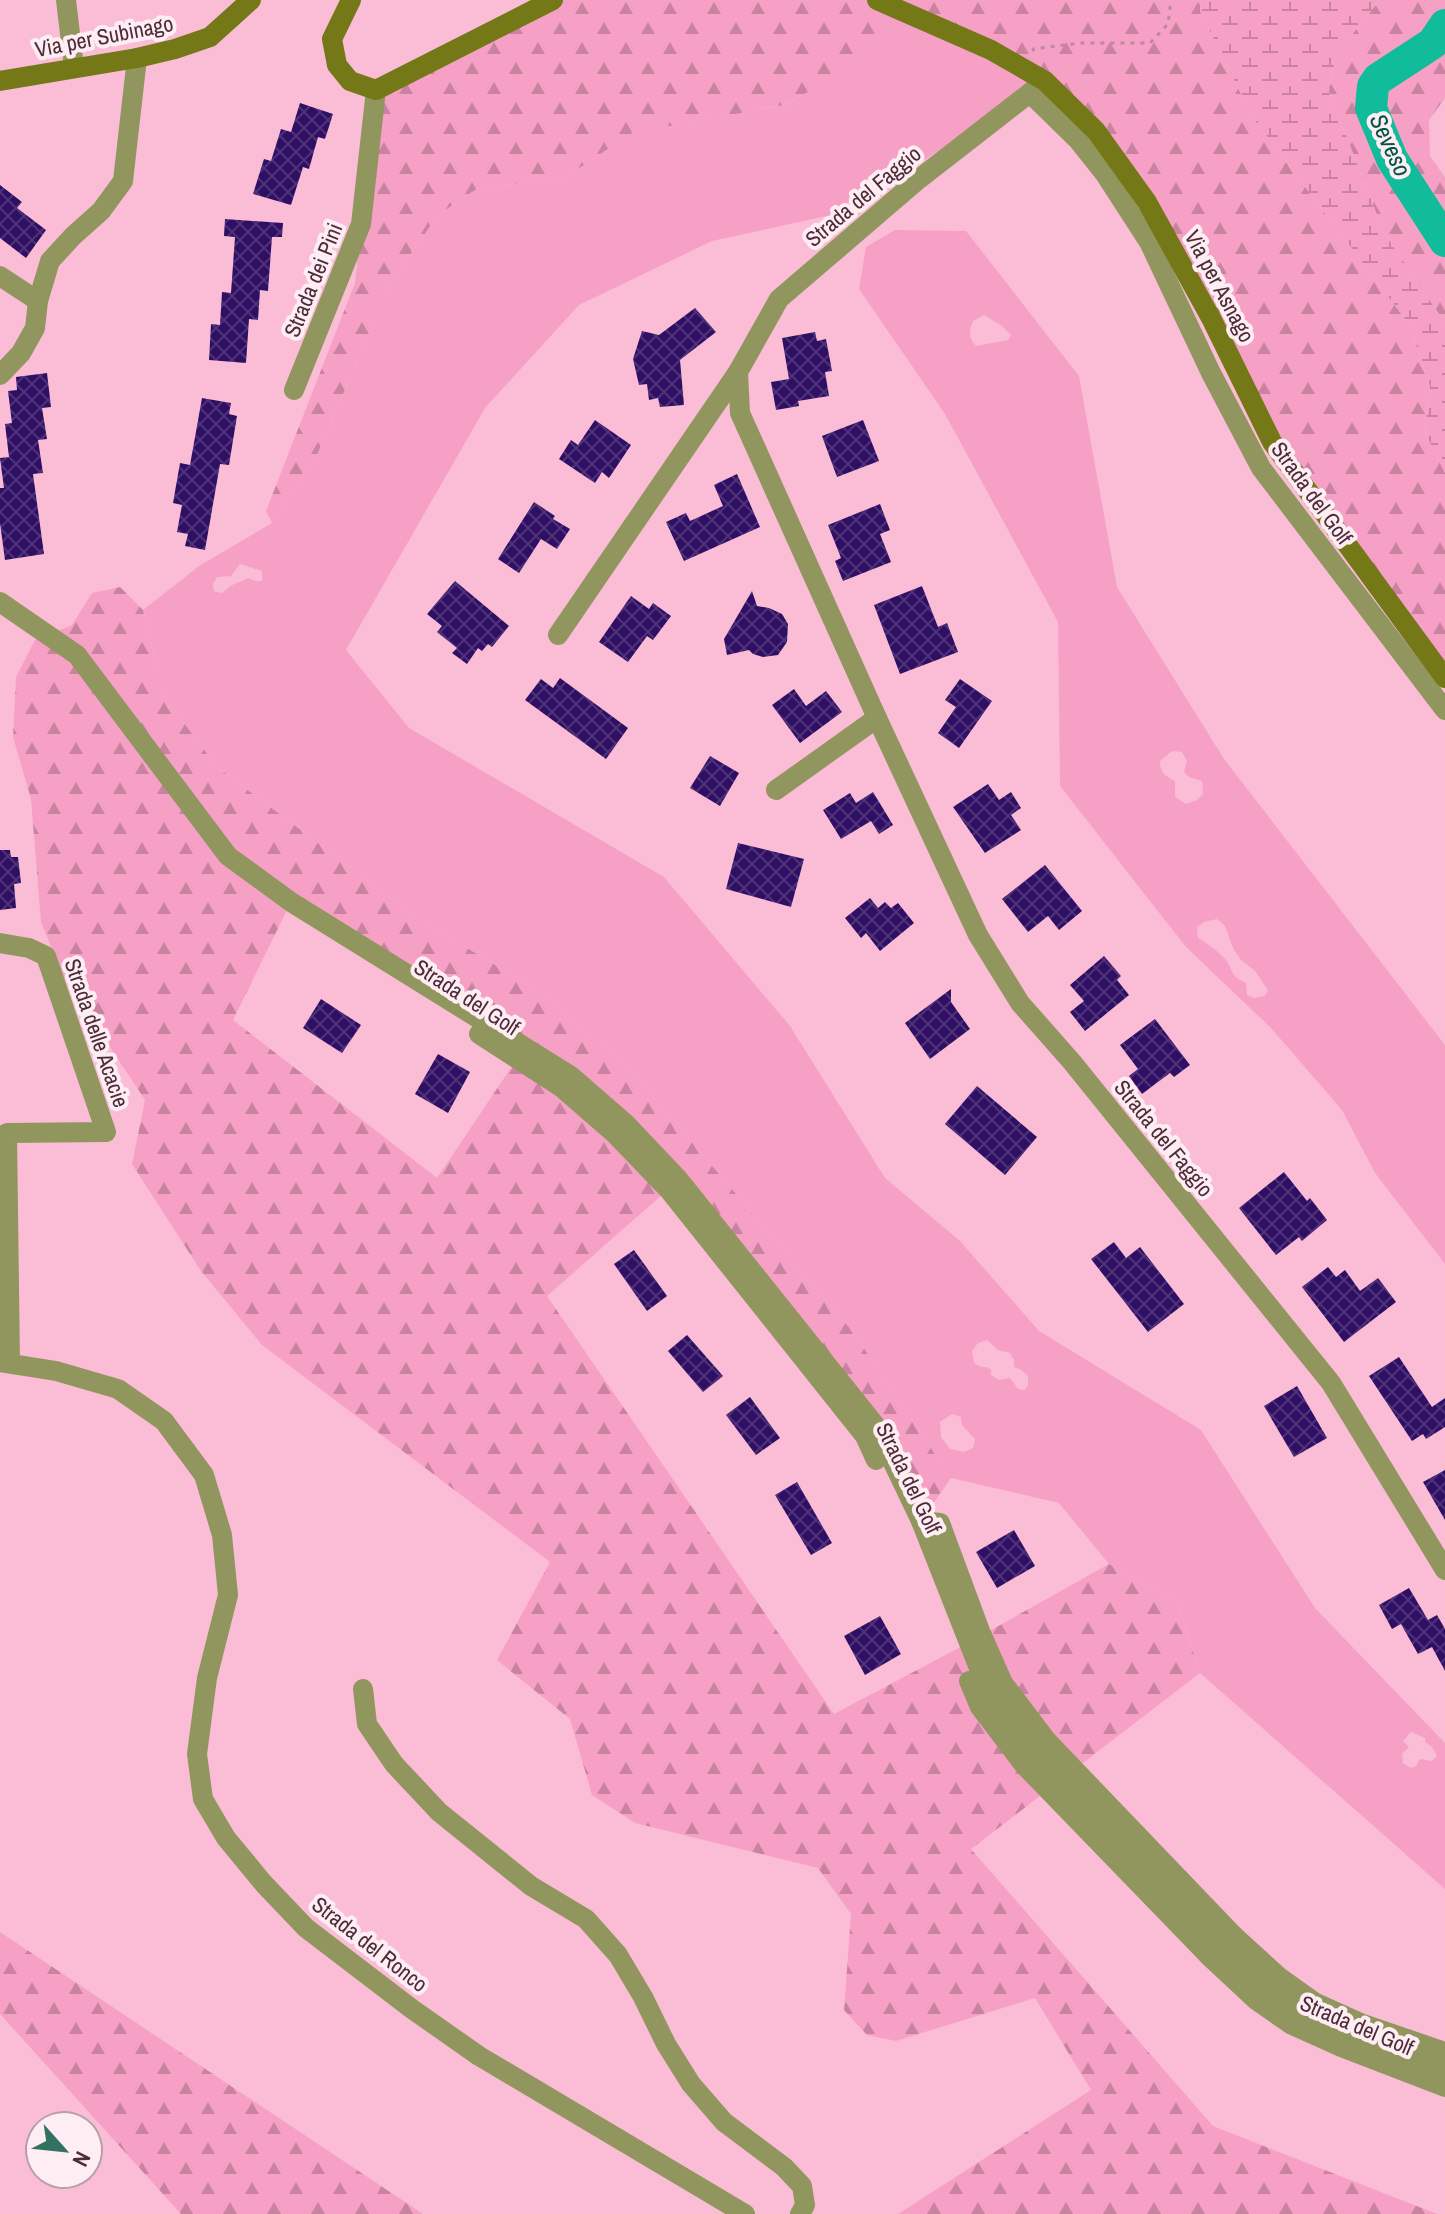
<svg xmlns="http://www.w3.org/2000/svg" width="1445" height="2214" font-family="'Archivo Narrow',sans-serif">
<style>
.grass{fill:#f6a0c5;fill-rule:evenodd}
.forest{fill:url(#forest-firs);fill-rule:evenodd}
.wetland{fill:url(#wetland-marsh)}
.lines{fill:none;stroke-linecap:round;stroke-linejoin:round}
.river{stroke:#10bc99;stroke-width:32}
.building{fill:url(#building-cross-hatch)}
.path{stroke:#bc899e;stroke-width:3;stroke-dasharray:4 6;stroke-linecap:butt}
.street{stroke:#91965f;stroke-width:20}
.secondary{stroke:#747816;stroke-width:20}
.labels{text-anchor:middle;stroke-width:8;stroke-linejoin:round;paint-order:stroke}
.street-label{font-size:22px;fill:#4b2c39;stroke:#feedf3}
.water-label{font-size:24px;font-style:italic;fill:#005745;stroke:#feedf3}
</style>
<defs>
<pattern id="forest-firs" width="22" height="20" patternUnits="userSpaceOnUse" patternTransform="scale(2)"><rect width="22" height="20" fill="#f6a0c5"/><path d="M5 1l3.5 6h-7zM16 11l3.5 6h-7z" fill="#c983a1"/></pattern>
<pattern id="wetland-marsh" width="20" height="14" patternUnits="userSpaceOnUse" patternTransform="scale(2)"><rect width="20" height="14" fill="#f6a0c5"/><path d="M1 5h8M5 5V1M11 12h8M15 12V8" fill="none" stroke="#c983a1"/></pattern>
<pattern id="building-cross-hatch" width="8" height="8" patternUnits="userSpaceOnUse" patternTransform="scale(2)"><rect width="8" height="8" fill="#2f0f64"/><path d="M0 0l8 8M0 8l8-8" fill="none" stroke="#4e3277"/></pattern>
</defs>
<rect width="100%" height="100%" fill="#fbbdd6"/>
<!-- grass -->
<g class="grass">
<path d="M899,9l146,72 -200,131 -133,29 -133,64 -94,103 -139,242 63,78 255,149 126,149 95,152 75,63 79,90 162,99 114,178 130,135v146l-245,-216 -23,-71 -68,-38 -50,-61 -108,-25 -98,-146 -224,-264 -84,-73 -126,-76 -202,-152 -54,-72 -20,-85 56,-44 73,-43 45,-68 74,-173 47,-67 40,-27 86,-10 67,-45 154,-28 41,-24zM240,564l22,7v10h-7l-7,-3 -18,8 -8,7 -8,-2 -1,-7 4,-7 14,-1zM987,1340l11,10 12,3 4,7v7l7,3 7,6v9l-3,5 -7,-1 -8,-11 -11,2 -8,-5v-5l-4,-3h-6l-7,-4 -2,-12 6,-8zM952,1414l9,3 1,8 13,14 -2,9 -9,4 -14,-3 -9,-12 -1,-15zM1411,1732l14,6v4l7,5 5,9 -5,5 -12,-2 -4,7 -5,2 -8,-5 -1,-9 7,-7 -6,-6z"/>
<path d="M895,230l71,1 113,145 38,211 107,172 221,286v219l-70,-91 -33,-63 -71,-82 -85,-81 -126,-161 -2,-164 -113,-208 -86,-125 7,-42zM984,315l18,11 9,9 -3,5 -32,6c-8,-8 -7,-15 -3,-25zM1172,751l10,1 5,9 -3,11 5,5 13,4 1,13 -6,6 -11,4 -11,-7v-16c-10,-5 -15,-8 -15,-20zM1217,919l8,7 8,22 8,12 14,11 13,19 -3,6 -11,2 -7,-3 -1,-12c-18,-8 -12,-14 -21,-24 -6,-7 -19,-17 -27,-21l-1,-11 7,-5z"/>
</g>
<!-- forest -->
<g class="forest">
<path d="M553,0h648l-1,11 53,107 156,206 21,62 -5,46 20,41v205l-173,-236 -125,-240 -102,-122 -146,-71 -73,73 -42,23 -152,28 -68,45 -86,10 -40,27 -47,67 -74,173 -45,68 -6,-12 89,-228 21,-193z"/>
<path d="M1380,0h65v98l-16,22 1,36 15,21v146l-61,-90 -55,-141 7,-38z"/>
<path d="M120,587l23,23 20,85 54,72 202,152 126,76 84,73 224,264 98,146 -30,43 -46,-96 -196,-245 -132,116 287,418 134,-71 141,-79 68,38 23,71 -229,176 242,277 224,88h-539l193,-124 -56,-92 -139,43 -29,-6 -23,-25 7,-96 -33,-46 -183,-45 -43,-28 -22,-76 -73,-59 53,-98 -288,-217 -61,-74 -69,-107 13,-64 -82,-124 -22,-54 -10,-123 -18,-62 3,-60 19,-37 37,-15 20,-32zM291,902l234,145 -88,131 -204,-158z"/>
<path d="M0,1932l423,282h-242l-181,-200z"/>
</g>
<!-- wetland -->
<path class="wetland" d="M1201,0h179l-44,54 -7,38 55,141 61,90v150l-20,-41 5,-46 -21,-62 -156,-206 -53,-107z"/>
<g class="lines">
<!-- river -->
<path class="river" d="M1445,25l-12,18 -55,36 -5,7 -2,22 21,51 53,82"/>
</g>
<!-- building -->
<g class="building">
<path d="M300,103l33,11 -8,25 -7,-2 -9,32 -6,-2 -12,38 -38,-11 11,-35 7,2 10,-32 10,3z"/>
<path d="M0,185l22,17 -5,6 29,22 -20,28 -26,-20z"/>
<path d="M225,219l58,4 -1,14h-10l-4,54 -8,-1 -2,30 -9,-1 -3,44 -37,-3 2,-36 9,1 2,-33 9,1 4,-56 -11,-1z"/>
<path d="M695,308l21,24 -36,28 4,45 -24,2 -2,-9 -9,2 -2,-16 -8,1 -6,-26 9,-28 17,4z"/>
<path d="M815,332l2,9 9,-2 6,32 -7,1 4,24 -31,5 1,5 -23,4 -5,-28 18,-3 -7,-41z"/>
<path d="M47,373l4,34 -9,1 5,31 -9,1 5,33 -10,1 11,80 -39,6 -5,-37v-35h4l-4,-30 9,-1 -4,-33 7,-1 -4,-32 9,-1 -1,-13z"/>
<path d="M202,398l29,5 -2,11 8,2 -8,49 -9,-1 -15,86 -20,-4 3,-12 -11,-2 5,-27 -9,-2 7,-40 10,2z"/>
<path d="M595,420l36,25 -22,33 -7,-6 -7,11 -36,-24 12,-19 7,5z"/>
<path d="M863,420l16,41 -42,16 -15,-41z"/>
<path d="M737,474l23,53 -76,34 -18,-39 20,-9 4,8 33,-15 -9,-21z"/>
<path d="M534,502l21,14 -2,3 17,10 -13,20 -16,-10 -22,34 -21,-14z"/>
<path d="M880,504l10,26 -10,4 11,28 -48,19 -8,-20 6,-3 -13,-33z"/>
<path d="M455,581l54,45 -17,21 -4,-3 -6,7 -4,-3 -11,16 -15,-11 5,-5 -20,-16 5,-6 -15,-12z"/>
<path d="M922,586l16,41 9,-4 11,29 -58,22 -26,-69z"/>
<path d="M752,591l5,15 12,2 13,6 6,10 -1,18 -9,13 -15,2 -10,-3 -4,-4 -22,5 -3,-16z"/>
<path d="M631,596l18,13 4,-6 18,13 -18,24 -6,-4 -19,26 -29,-20z"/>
<path d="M560,678l68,50 -22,31 -81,-59 16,-21 12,9z"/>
<path d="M960,679l32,22 -33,47 -21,-15 18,-26 -11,-7z"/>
<path d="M794,689l12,17 20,-15 16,21 -42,31 -28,-38z"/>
<path d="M710,756l29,17 -19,33 -30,-18z"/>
<path d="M988,784l11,16 12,-8 10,16 -10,7 10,15 -36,23 -32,-46z"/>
<path d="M873,792l20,33 -14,9 -8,-13 -30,18 -18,-29 27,-17 6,10z"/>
<path d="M738,843l66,16 -13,48 -65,-18z"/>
<path d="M0,850h10l1,7h7l3,26 -7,1 2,24 -16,2z"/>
<path d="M1045,865l37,46 -23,19 -11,-14 -20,16 -26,-33z"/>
<path d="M870,898l8,10 7,-6 6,6 7,-5 16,20 -34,28 -14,-18 -5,5 -16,-20z"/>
<path d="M1104,956l17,20 -4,4 12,15 -44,36 -15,-19 14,-11 -14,-16z"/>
<path d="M951,989v13l19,27 -40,30 -25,-36z"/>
<path d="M321,999l40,26 -19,28 -39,-25z"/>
<path d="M1155,1019l35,46 -16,12 -4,-4 -28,21 -13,-18 9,-7 -18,-24z"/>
<path d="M438,1054l32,18 -22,41 -33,-19z"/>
<path d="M977,1086l60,51 -32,38 -60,-51z"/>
<path d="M1284,1172l23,29 3,-3 17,22 -25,21 -3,-4 -23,18 -37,-47z"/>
<path d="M1114,1242l12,16 14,-11 44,57 -36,28 -57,-73z"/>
<path d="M634,1250l33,46 -20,15 -33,-47z"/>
<path d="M1328,1267l8,10 9,-7 15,21 18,-13 18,24 -52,40 -42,-55z"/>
<path d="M687,1335l36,41 -20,16 -35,-41z"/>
<path d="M1399,1357l33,50 13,-9v29l-19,12 -3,-5 -11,7 -43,-65z"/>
<path d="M1297,1386l30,52 -33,19 -30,-51z"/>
<path d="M750,1397l30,41 -24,17 -30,-40z"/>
<path d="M1445,1470v50l-22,-38z"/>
<path d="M797,1482l35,61 -21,12 -36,-60z"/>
<path d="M1014,1530l21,36 -38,22 -21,-36z"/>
<path d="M1409,1588l19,32 9,-5 8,14v42l-13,-24 -14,7 -17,-30 -9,5 -13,-24z"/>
<path d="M880,1616l21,38 -36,21 -21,-39z"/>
</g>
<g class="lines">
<!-- path -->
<path class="path" d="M1034,51l-1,-2 48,-6h69l18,-19 3,-24"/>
<!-- street -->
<g class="street">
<path d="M66,0l8,67"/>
<path d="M1045,81l-126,98 -140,120 -41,73 2,41 137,305 101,217 42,68 52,59 259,321 114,187"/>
<path d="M1030,93l48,47 27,34 44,68 62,131 50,95 184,242"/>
<path d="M0,276l38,25"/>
<path d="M0,375l21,-22 14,-25 3,-27 12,-40 23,-25 28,-25 22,-30 14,-123"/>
<path d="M294,390l67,-166 15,-134"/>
<path d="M0,602l77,53 151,201 63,46 280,174 54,47 54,57 196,245 46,96 69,175 44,58 188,195 44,40 36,26 49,22 94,32"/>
<path d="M558,635l180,-263"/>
<path d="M776,790l101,-72"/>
<path d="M0,943l29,5 17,8 60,176 -99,1 3,229"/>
<path d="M479,1034l82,53 54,47 54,56 196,246 11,24"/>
<path d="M0,1362l56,9 62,18 46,32 40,54 18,60 6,60 -21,83 -10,76 6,45 23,39 38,46 42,44 106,81 67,47 266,158"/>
<path d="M921,1521l19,2 40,108 23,52 44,58 187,195 45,41 35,25 49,22 82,28"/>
<path d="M969,1681l11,26 44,58 188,194 44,41 36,25 49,22 104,40"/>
<path d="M363,1689l4,35 27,40 45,48 92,74 55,33 32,36 25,42 23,47 25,40 33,38 60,45 18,19 3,19 -5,9"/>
</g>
<!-- secondary -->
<g class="secondary">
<path d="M351,0l-19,39 5,26 13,16 26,9 177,-90"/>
<path d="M877,0l114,50 54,31 51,50 51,71 65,118 60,122 173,236"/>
<path d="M0,81l137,-23 38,-9 35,-12 41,-37"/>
</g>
</g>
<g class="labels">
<!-- street labels -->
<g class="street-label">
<text transform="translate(104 36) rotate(-11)" y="8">Via per Subinago</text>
<text transform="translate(863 196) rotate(-40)" y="8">Strada del Faggio</text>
<text transform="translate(313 280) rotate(-68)" y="8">Strada dei Pini</text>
<text transform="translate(1220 286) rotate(62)" y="8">Via per Asnago</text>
<text transform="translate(1312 493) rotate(54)" y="8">Strada del Golf</text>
<text transform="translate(467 997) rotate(33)" y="8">Strada del Golf</text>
<text transform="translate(97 1033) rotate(71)" y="8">Strada delle Acacie</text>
<text transform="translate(1164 1138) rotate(51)" y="8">Strada del Faggio</text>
<text transform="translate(909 1478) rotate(64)" y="8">Strada del Golf</text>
<text transform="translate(370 1944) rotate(38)" y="8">Strada del Ronco</text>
<text transform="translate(1357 2025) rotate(23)" y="8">Strada del Golf</text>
</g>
<!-- water labels -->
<g class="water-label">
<text transform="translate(1390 145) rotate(65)" y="8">Seveso</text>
</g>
</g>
<!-- north arrow -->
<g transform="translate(64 2150) rotate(117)"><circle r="38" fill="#feedf3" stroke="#b6a0a9" stroke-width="2"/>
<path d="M0-6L14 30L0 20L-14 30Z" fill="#327260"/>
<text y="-12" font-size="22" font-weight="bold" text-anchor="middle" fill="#4b2c39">N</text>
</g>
</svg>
